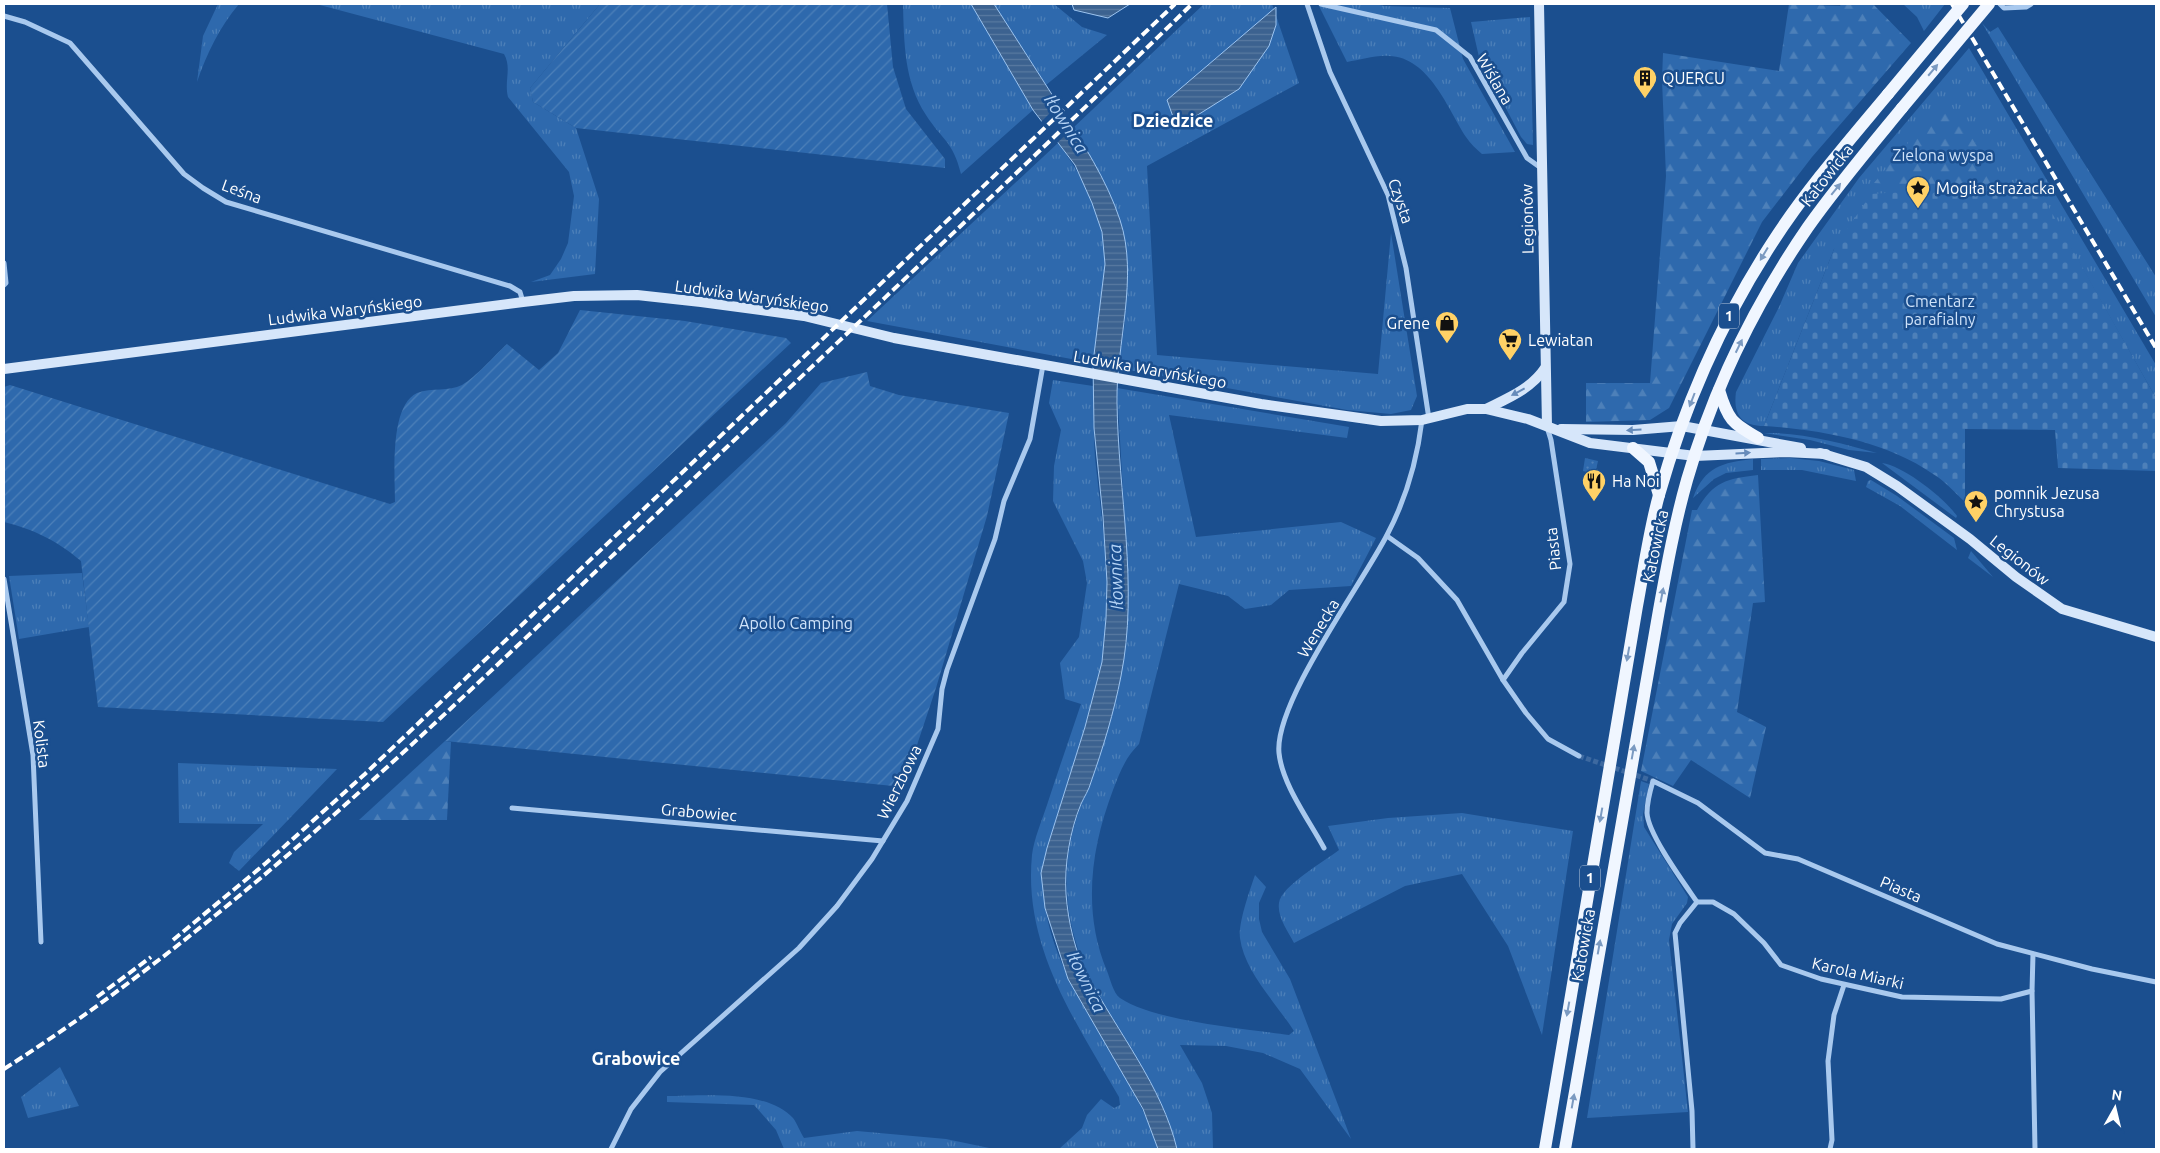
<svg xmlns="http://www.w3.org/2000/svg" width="2160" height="1153" font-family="Ubuntu,sans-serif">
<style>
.grass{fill:url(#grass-tufts)}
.forest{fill:url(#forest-firs)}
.cemetery{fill:url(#cemetery-stones)}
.park{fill:url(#park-dots)}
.garden{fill:url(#garden-furrows)}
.water{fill:url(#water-rules);stroke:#9cc4f0}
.pier{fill:#1b4f8f}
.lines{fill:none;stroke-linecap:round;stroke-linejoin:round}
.street-tunnel{stroke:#3d69a0;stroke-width:5;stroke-dasharray:5 2.5;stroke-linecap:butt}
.street{stroke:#a9c9ee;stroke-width:5}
.secondary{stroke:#d6e6fa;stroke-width:10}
.primary{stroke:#f0f6ff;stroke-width:12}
.rail{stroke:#fff;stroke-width:4;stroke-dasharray:9 4;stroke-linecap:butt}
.primary-bridge{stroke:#f0f6ff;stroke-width:12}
.oneway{fill:#7b9ac1}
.oneway2{fill:#668bba}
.labels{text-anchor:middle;stroke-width:5;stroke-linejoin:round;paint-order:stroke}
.shield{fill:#1b4f8f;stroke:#bbcadd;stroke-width:1}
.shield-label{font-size:15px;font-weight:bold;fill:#fff}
.poi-label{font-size:16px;fill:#fff;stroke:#1b4f8f;text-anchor:start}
.street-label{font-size:16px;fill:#fff;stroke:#1b4f8f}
.park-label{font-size:16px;fill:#cfe3fa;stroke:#1b4f8f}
.neighbourhood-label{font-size:18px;font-weight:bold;fill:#fff;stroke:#1b4f8f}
.water-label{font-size:18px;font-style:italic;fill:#b5d3f5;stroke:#1b4f8f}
</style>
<defs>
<pattern id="grass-tufts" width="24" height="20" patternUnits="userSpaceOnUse" patternTransform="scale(1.25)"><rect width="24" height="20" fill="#2e69ad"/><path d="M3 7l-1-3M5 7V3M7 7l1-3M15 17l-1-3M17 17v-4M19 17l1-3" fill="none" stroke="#4d80b9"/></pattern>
<pattern id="forest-firs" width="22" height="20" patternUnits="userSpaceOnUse" patternTransform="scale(1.25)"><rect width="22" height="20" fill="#2e69ad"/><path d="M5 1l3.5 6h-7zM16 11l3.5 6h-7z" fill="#4d80b9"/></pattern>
<pattern id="cemetery-stones" width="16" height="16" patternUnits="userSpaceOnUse" patternTransform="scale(1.25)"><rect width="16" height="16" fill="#2e69ad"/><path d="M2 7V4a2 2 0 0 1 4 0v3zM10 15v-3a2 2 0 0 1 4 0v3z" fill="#4d80b9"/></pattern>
<pattern id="park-dots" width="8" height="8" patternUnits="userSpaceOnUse" patternTransform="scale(1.25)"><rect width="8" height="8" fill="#2e69ad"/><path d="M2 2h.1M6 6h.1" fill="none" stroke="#4d80b9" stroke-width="1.8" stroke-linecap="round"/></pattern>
<pattern id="garden-furrows" width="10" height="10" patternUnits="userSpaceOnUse" patternTransform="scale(1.25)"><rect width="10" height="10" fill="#2e69ad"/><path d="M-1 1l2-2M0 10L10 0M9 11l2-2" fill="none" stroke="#4d80b9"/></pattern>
<pattern id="water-rules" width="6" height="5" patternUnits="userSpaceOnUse" patternTransform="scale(1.25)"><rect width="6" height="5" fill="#3c6290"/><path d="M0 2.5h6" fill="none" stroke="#597aa1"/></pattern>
</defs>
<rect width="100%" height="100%" fill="#1b4f8f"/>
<!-- grass -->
<g class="grass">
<path d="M218,4h21c-20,24 -32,49 -42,78l6,-46z"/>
<path d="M316,4h284l-70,84 3,14 43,26 23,71 -4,75 -64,8 19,-7 11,-16 7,-16 6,-47 -5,-24 -61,-75c-4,-16 4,-29 -4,-43z"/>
<path d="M903,4h68l62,106 -72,64c-8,-33 -19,-34 -35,-59 -22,-33 -22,-73 -23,-111z"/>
<path d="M994,4h60l28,23 25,8 -61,50z"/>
<path d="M1204,4h68l27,79 -152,83 10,189 221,19 13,-141 26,163 -6,14 -20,4 -44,-4 -229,-42 7,-46 1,-65 -53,-129z"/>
<path d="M1318,4h57l9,2 66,2 13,51 52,93 -33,2c-6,-5 -12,-11 -16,-17 -18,-28 -37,-80 -77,-81 -14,-1 -29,4 -42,6z"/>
<path d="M1903,4h42l-21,27 -7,-14z"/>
<path d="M1530,17l3,128 -6,-1 -6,-7 -42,-80 -8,-35z"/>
<path d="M1982,23l8,9 8,-5 158,250v40z"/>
<path d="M1969,48l187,317v33l-122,-215 -200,66 -70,177c-23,0 -31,-12 -28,-34l43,-85 19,-44 61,-85z"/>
<path d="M1058,143c26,34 47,77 47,120 0,33 -8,68 -12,100l-226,-42z"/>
<path d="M1053,380l40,6c1,27 0,54 3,81 7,64 18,131 6,196 -9,44 -25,88 -38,131 -12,38 -26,73 -19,113 15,90 86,156 113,242h-99l23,-21 5,-13 14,-16 13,9 6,-3 -1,-8c-43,-75 -96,-150 -87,-242 2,-16 10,-35 15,-50 11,-34 23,-68 34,-101l-16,-5 -5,-36 19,-26 8,-54 -4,-22 -30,-60 1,-35 7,-36 -12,-27z"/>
<path d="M1117,388l232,39 -2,11 -178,-23 27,122 145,-15 35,16 -25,48 -62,4 -18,15 -26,4 -17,-13 -49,-12 -40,160c-14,14 -19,28 -26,46 -22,58 -31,121 -6,181 3,7 6,22 13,27 33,23 127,31 169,37l5,-4c-18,-28 -50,-60 -54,-93 -2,-15 10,-48 15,-63l11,12 -7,16v16l3,13 28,47 61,160 -51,-70 -37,-16 -37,-7 -46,-1 22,38 10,30 1,36h-36c-15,-63 -60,-116 -90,-174 -5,-8 -7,-19 -10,-29 -17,-54 -13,-109 13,-161l37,-144v-82z"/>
<path d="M1764,433c38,-1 76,10 113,20l-28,-3 -39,-10z"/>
<path d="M1790,458l29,3 35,9 2,11 -54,-11h-41v-11z"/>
<path d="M1753,459v11l-27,3 -12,6 -21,19c12,-32 29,-35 60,-39z"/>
<path d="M1882,463c22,3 62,35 75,53l-1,2z"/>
<path d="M1871,480l26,16 57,42 3,12 -57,-44 -34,-19 2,-6z"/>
<path d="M1971,551l22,26 -25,-19z"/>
<path d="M82,573l7,54 -70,12 -10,-63z"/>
<path d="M178,763l159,6 -98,102 -10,-8 5,-11 29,-28 -84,-1z"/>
<path d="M1641,781l8,3 -6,30 1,13 44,70 -1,6 -15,21 -3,16 19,172 -101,6z"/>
<path d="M1462,813l111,18 -31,204 -34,-89 -46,-72 -57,12 -111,57c-6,-12 -17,-26 -15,-40 2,-17 46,-42 60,-53l-11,-24 60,-8z"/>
<path d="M60,1067l19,39 -51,12 -7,-21z"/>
<path d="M667,1096c36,0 99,-7 126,22 4,5 7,14 11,20l53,-7 89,8 48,10h-210l-8,-19 -22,-25 -87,-3z"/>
</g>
<!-- forest -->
<g class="forest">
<path d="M1789,4l51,2 1,-2h32l38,39 -99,114 -50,65 -93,186 -19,12 -64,2v-39h64l16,-207 -4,-96 1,-27 116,18z"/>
<path d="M1946,98l63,96 -135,-11z"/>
<path d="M1758,475l7,127 -12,1 -16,109 29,15 -16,71 -59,-38 -18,26 -32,-15 51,-261h5c17,-29 29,-31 61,-35z"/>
<path d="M445,741l6,1 -4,78h-88z"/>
</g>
<!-- cemetery -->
<path class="cemetery" d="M2035,183l121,215v73l-98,-3 -3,-38 -90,-1v73c-10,-9 -20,-21 -32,-28 -48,-33 -112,-44 -169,-48l70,-177 37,-55z"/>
<!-- park -->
<path class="park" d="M1585,458l13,3 -3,13 -12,-3z"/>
<!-- garden -->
<g class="garden">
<path d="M600,4h287l6,63 13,42 39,50v9l-369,-40 -43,-26 -3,-14z"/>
<path d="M580,310l105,11 101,17 5,5 -408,379 -285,-15 -17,-146c-25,-21 -46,-31 -77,-39v-135l6,-2 380,119 5,-2c0,-26 -6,-96 22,-109 15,-6 32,-1 45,-8 14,-8 32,-29 45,-41l32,26 19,-17z"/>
<path d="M867,372l3,14 29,9 110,18 -22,103 -51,172 -33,99 -458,-46 341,-318 35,-40z"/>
</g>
<!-- water -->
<g class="water">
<path d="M971,4h23c22,34 44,69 66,103 22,35 47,73 60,113 19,57 -4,124 -3,182 1,90 22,185 4,274 -7,36 -18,72 -30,106 -2,8 -7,15 -10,22 -11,26 -17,62 -15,90 2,27 9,59 22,82 30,57 74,110 89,173h-19l-15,-40 -75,-130 -23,-71 -4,-35 6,-25 38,-121 17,-65 4,-44 1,-36 -4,-65 -9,-89 -1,-65 12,-99 -3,-32 -10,-29 -17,-38 -42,-55z"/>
<path d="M1072,4h58l-22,14 -34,-8z"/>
<path d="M1276,7v18l-7,21 -30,43 -62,39 -10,-28z"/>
</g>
<!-- pier -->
<path class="pier" d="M1060,103l15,23 -19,18 -16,-21z"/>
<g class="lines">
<!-- street-tunnel -->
<path class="street-tunnel" d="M1579,756l74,25"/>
<!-- street -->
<g class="street">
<path d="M1307,4l23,68 58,123 18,73 23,151"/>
<path d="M1321,4l115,26 34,27 57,101 14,10"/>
<path d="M2000,4l4,4 22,-1 5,-3"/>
<path d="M4,16l21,6 45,21 114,131 19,14 23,14 284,84 10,6 3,10"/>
<path d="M4,263l2,20 -2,2"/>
<path d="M1387,536l31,22 39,42 46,80 23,33 22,26 31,17"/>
<path d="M4,579l29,176 8,187"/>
<path d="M1503,680l19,-27 42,-51 6,-38 -19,-124 -4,-13"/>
<path d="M512,808l371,33"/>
<path d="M1324,848c-15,-28 -42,-64 -45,-95 -5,-50 83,-169 108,-218 19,-36 30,-74 35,-115"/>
<path d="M1697,902c-13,-19 -49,-68 -50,-89 0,-11 3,-22 6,-32l45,22 67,50 33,6 199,85 95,25 64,13"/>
<path d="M2032,991l3,158"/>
<path d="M611,1149l20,-40 29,-37 139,-124 38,-42 35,-47 35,-58 31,-72 4,-40 5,-19 48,-131 9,-38 26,-62 13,-74"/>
<path d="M1693,1149l-1,-38 -17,-178 5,-10 17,-21h16l21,12 30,29 17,22 40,14 81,18 99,2 31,-8 1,-37"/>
<path d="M1830,1149l2,-9 -4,-79 6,-46 10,-30"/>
</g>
<!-- secondary -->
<g class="secondary">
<path d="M1539,4l8,422"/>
<path d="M4,369l519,-67 51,-6 63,-1 64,7 103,14 90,22 367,66 120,17 41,-1 45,-11h19l42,10 62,24 105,13 90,-4 41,2"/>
<path d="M1486,409c22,-11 45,-20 59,-41"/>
<path d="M1561,429l72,1 49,-4 119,22"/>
<path d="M1820,453l46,14 31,19 73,53 46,38 46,32 94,28"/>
</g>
<!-- primary -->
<g class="primary">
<path d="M1719,390c9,30 13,33 39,48"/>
<path d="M1633,448l16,14 10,33"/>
<path d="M1545,1149l92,-543c7,-37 12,-75 22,-111 25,-88 63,-175 113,-252 34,-53 76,-101 116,-149"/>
<path d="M1565,1149l94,-539c8,-44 16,-88 28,-130 26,-90 68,-176 121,-253 29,-41 62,-80 94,-119"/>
</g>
<!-- rail -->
<g class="rail">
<path d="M1952,4l204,344"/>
<path d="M173,940l93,-77 99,-89 810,-770"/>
<path d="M97,997l54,-40"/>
<path d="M4,1069c230,-147 426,-341 624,-528 188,-179 378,-356 564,-537"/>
</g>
<!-- primary-bridge -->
<g class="primary-bridge">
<path d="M1888,94l75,-90"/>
<path d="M1902,108l87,-104"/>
</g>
</g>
<!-- one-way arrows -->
<defs><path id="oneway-solid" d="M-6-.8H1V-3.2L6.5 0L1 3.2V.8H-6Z" transform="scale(1.25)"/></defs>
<g class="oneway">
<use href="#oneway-solid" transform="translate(1933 70) rotate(-50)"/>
<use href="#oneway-solid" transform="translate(1836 189) rotate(-51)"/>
<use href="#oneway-solid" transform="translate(1764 254) rotate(121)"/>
<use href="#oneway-solid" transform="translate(1739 346) rotate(-64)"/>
<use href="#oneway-solid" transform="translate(1692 400) rotate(111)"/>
<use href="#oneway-solid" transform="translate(1662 595) rotate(-79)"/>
<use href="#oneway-solid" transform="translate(1628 654) rotate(100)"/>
<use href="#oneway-solid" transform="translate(1633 752) rotate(-80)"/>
<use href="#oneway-solid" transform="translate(1601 815) rotate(100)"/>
<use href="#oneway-solid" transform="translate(1599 947) rotate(-80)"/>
<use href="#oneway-solid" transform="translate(1568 1009) rotate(100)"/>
<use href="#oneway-solid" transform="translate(1573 1101) rotate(-80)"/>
</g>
<g class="oneway2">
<use href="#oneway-solid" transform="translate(1518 392) rotate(152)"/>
<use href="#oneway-solid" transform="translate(1634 430) rotate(177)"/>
<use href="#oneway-solid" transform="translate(1743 453) rotate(-3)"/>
</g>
<!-- icons -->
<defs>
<g id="building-pin" transform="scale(1.25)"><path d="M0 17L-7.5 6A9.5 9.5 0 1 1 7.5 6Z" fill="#ffd166" stroke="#1b4f8f"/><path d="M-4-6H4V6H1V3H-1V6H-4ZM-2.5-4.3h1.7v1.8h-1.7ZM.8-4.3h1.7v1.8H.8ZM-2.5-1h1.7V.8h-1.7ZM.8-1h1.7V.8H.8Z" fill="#111"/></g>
<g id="sight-pin" transform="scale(1.25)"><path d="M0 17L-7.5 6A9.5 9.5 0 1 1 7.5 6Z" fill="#ffd166" stroke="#1b4f8f"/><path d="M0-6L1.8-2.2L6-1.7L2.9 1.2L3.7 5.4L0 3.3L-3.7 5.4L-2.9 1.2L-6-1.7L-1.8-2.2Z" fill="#111"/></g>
<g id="shop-pin" transform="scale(1.25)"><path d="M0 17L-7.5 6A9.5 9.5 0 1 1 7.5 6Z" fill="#ffd166" stroke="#1b4f8f"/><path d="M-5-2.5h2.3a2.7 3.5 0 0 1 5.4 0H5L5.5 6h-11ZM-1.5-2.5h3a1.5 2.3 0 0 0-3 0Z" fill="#111"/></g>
<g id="supermarket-pin" transform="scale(1.25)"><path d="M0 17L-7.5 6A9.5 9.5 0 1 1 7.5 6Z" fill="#ffd166" stroke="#1b4f8f"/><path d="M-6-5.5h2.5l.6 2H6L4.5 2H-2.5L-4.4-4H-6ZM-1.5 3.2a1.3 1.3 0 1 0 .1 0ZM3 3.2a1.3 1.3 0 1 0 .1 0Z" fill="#111"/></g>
<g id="restaurant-pin" transform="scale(1.25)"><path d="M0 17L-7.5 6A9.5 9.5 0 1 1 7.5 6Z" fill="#ffd166" stroke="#1b4f8f"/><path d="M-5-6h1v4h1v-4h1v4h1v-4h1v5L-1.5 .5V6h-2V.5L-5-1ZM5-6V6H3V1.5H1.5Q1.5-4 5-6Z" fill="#111"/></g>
</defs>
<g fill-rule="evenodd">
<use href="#building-pin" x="1645" y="78"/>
<use href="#sight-pin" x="1918" y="188"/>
<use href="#shop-pin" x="1447" y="323"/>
<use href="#supermarket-pin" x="1510" y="340"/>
<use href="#restaurant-pin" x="1594" y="481"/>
<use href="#sight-pin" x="1976" y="502"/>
</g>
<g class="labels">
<!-- shield labels -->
<g class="shield">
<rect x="1719" y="303.5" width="20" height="25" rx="4"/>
<rect x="1580" y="865.5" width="20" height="25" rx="4"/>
</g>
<g class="shield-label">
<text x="1729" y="321">1</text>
<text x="1590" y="883">1</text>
</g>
<!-- poi labels -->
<g class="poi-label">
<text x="1662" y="84">QUERCU</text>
<text x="1936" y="194">Mogiła strażacka</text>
<text x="1430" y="329" text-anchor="end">Grene</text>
<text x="1528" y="346">Lewiatan</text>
<text x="1612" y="487">Ha Noi</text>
<text x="1994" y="499">pomnik Jezusa<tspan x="1994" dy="18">Chrystusa</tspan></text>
</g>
<!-- street labels -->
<g class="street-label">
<text transform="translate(1495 79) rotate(60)" y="6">Wiślana</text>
<text transform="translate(1827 175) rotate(-52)" y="6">Katowicka</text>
<text transform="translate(242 191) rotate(20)" y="6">Leśna</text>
<text transform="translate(1401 201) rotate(71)" y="6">Czysta</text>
<text transform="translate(1527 219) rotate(-91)" y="6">Legionów</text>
<text transform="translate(752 296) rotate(8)" y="6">Ludwika Waryńskiego</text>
<text transform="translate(345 310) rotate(-7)" y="6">Ludwika Waryńskiego</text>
<text transform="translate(1150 369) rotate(10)" y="6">Ludwika Waryńskiego</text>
<text transform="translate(1655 546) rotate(-78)" y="6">Katowicka</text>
<text transform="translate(1553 549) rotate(-96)" y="6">Piasta</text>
<text transform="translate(2020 560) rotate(38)" y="6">Legionów</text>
<text transform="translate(1318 628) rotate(-59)" y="6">Wenecka</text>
<text transform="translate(42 744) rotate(83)" y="6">Kolista</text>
<text transform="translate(899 782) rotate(-64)" y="6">Wierzbowa</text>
<text transform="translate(699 812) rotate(5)" y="6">Grabowiec</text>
<text transform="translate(1901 889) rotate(23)" y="6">Piasta</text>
<text transform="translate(1583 945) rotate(-80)" y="6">Katowicka</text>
<text transform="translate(1858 973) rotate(13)" y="6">Karola Miarki</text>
</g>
<!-- park labels -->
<g class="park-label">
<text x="1943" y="161">Zielona wyspa</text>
<text x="1940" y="307">Cmentarz<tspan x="1940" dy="18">parafialny</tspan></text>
<text x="796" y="629">Apollo Camping</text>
</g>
<!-- neighbourhood labels -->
<g class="neighbourhood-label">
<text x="1173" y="127">Dziedzice</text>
<text x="636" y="1065">Grabowice</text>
</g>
<!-- water labels -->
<g class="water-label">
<text transform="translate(1066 124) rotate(58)" y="6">Iłownica</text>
<text transform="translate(1116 577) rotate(-92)" y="6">Iłownica</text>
<text transform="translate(1086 982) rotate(64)" y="6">Iłownica</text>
</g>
</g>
<!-- border -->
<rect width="2160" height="1153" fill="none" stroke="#ffffff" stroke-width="10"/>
<!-- north arrow -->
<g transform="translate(2115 1108) rotate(8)" stroke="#1b4f8f" stroke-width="4" paint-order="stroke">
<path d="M0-4L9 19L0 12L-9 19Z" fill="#ffffff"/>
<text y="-8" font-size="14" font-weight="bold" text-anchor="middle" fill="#ffffff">N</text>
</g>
</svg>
